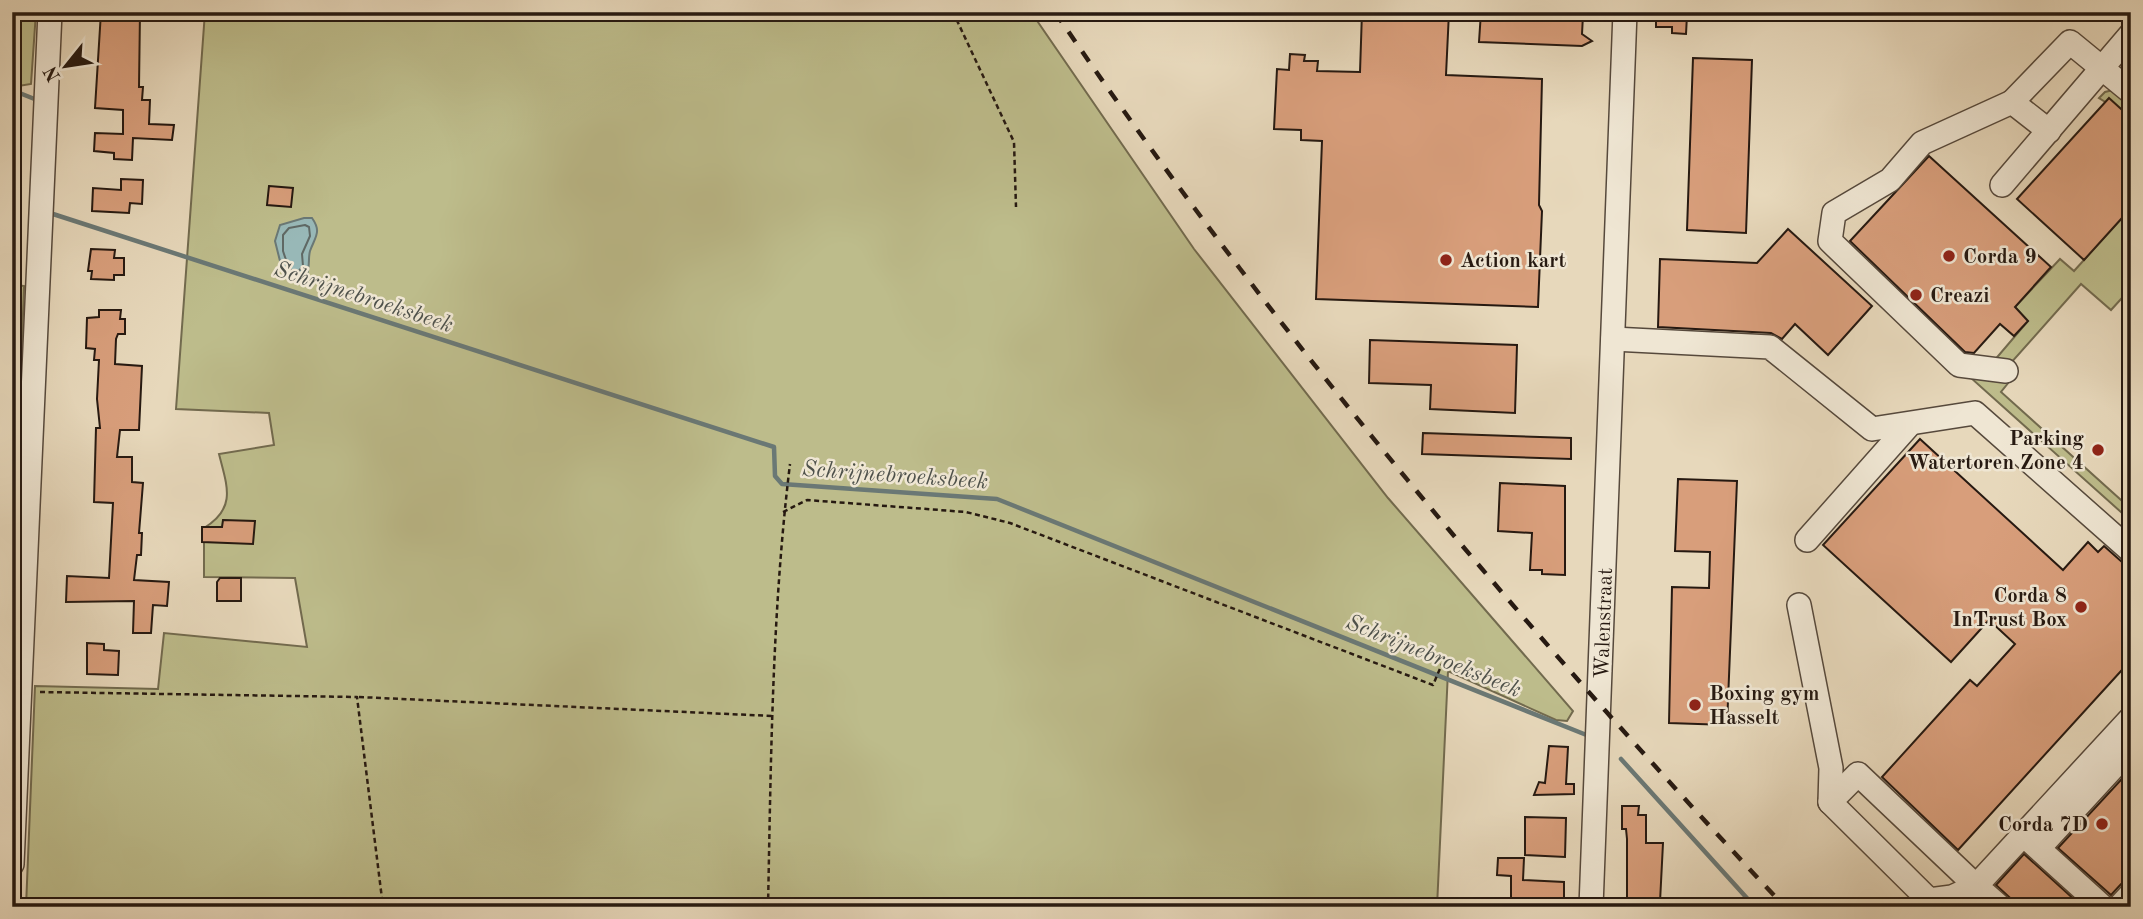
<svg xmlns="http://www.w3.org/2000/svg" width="2143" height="919" font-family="'Old Standard TT',serif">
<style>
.green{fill:#bdbc8b;stroke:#726a4e;stroke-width:2}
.water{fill:#98b8b7;stroke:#6a7875;stroke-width:2}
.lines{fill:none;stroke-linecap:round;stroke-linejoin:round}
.shore{stroke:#5f6864;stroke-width:2}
.stream{stroke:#6a7875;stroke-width:4.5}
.building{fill:#d89e7b;stroke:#261911;stroke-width:2}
.minor-casing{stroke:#56493c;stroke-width:26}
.path{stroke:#261911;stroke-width:2.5;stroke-dasharray:5 3.5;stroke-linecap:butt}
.minor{stroke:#efe6d3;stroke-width:23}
.rail{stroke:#261911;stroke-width:4.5;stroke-dasharray:12 12;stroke-linecap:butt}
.poi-dot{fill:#8f2418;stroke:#efe6d3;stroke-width:2.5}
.labels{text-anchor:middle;stroke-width:5;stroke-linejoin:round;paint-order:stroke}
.poi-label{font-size:21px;font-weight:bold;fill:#261911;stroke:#efe6d3;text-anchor:start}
.street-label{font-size:21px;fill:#261911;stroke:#efe6d3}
.water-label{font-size:23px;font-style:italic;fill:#4e514b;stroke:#efe6d3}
</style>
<rect width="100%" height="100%" fill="#e7d8bb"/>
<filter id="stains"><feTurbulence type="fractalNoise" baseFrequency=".00286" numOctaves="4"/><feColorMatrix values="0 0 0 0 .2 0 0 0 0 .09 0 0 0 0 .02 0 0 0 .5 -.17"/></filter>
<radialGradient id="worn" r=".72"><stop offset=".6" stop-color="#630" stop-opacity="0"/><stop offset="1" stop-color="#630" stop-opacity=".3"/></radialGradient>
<!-- green -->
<g class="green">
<path d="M12,12h24l-5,72 -19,3z"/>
<path d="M205,12h826l163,237 194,249 185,213 -6,10 -11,-1 -108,-49 -11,236h-1411l9,-221 123,3 6,-56 143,14 -12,-69 -91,-1v-49c33,-20 23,-42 15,-74l55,-9 -5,-32 -93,-4z"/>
<path d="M2117,89l14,12v17l-32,-20 6,-6z"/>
<path d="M2131,208v80l-20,22 -30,-26 -71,80 -17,-2 35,-41 -13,-14 45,-48 14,12z"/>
<path d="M12,284l12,2 -12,332z"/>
<path d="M1976,375l33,7 -8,10 130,117v12l-160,-143z"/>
</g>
<!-- water -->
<path class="water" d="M304,218h8c10,14 3,19 -2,33 -2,7 0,15 -3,23l-9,6 -15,-7 -8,-32 5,-16z"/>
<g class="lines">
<!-- shore -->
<path class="shore" d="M305,225l4,2 1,9 -8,18 1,12 -5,6 -9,-3 -6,-18v-16l6,-7z"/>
<!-- stream -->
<g class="stream">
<path d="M12,90l25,10"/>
<path d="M53,214l721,233 1,29 7,8 215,15 592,237"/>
<path d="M1621,759l134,148"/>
</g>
</g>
<!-- building -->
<g class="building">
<path d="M101,12h39l-1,75h4l-1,13h8l-1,24 25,1 -2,15 -39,-2 -1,22 -18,-1v-6l-20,-2 1,-18 28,1v-24l-28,-2z"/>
<path d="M1362,12h87l-3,63 96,4 -3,126 3,6 -4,96 -222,-8 6,-158 -21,-1v-10l-27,-1 3,-60 12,1 1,-16 15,1 -1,6h14l-1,10 43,1z"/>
<path d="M1481,12l102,3 -1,19 10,7 -10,5 -103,-4z"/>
<path d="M1656,12h25v3h6l-1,19 -14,-1v-6h-16z"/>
<path d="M1693,58l59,2 -6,173 -59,-3z"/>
<path d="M2109,98l22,20v90l-47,52 -67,-61z"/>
<path d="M1929,156l122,111 -36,40 13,14 -14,15 -14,-12 -26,29 -9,-1 -115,-111z"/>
<path d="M121,179l22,1 -1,24 -12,-1 -1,10 -37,-2 1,-23 28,2z"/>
<path d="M269,186l24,2 -2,19 -24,-2z"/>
<path d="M1788,229l84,77 -44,49 -33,-31 -13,15 -11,-6 -113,-6 2,-68 97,4z"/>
<path d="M91,249l24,1 -1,8h10v17h-10v5l-23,-1 1,-8h-4z"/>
<path d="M99,310h22l-1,9h5v15h-7l-2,5 -1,25 27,2 -3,64h-19l-3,27h15v25l11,1 -4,50h3l-1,22h-4l-3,25 35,2 -2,24 -14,-1 -2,28h-18l1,-32 -68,1 1,-26 42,2 4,-75 -19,-1 2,-74h4l-3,-29 2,-39h-5l1,-11 -9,-1 1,-30 12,-1z"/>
<path d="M1370,340l147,5 -2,68 -85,-4 1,-24 -62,-2z"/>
<path d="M1423,433l148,5v21l-149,-5z"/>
<path d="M1920,439l143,131 25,-28 10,10 6,-6 27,24v90l-173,190 -76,-73 88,-97 7,6 38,-42 -26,-24 -38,42 -128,-117z"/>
<path d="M1678,479l59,2 -10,244 -58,-2 3,-136 37,1 1,-36 -35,-1z"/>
<path d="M1500,483l65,3v89l-23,-1v-4h-12l2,-37 -34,-2z"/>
<path d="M223,520l32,1 -2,23 -51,-2v-15h20z"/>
<path d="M220,578h21v23h-24v-19z"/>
<path d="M87,643l17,1v6l15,1 -1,24 -31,-1z"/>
<path d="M1549,746l19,1 -2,37h8v10l-40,1 5,-13 6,1z"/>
<path d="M2131,769v111l-10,4 -10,11 -53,-47z"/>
<path d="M1622,806h17l-1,9h8v28h17l-3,59 -33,-1v-62l-1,-10h-4z"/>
<path d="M1525,817l41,1 -1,39 -40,-2z"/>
<path d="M2024,854l53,48 -5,5h-52l-24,-22z"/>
<path d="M1498,858h26l-1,22 41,2v25h-53v-31l-14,-1z"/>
</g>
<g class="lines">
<!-- minor casing -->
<g class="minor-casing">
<g id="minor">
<path d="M2012,102l58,-60 61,50"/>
<path d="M2002,185l129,-151"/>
<path d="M1613,339l157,8 102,82 103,-16 156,138"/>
<path d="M2006,371l-47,-6 -129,-124 4,-28 56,-33 32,-37 90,-41 37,29"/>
<path d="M1807,540l102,-115"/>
<path d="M1799,605l32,163 -1,34"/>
<path d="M2029,840l74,67"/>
<path d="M2039,848l92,-100"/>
<path d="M12,864l38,-852"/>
<path d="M1591,907l34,-895"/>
<path d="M2000,907l-24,-21 -24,11 -23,3 -99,-98 28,-28 118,112 155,-168"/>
<path d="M2119,907l12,-13"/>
</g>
</g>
<!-- path -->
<g class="path">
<path d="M953,12l61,130 2,65"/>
<path d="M783,512l24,-12 159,12 44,11 423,162 9,-21 19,7"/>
<path d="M40,692l317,5 26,210"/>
<path d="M359,697l413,19"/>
<path d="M768,907c3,-148 4,-296 22,-443"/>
</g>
<!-- minor -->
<use href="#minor" class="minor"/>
<!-- rail -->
<path class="rail" d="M1055,12c217,319 466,614 730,895"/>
</g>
<!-- markers -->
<g class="poi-dot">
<circle cx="1949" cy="256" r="7"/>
<circle cx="1446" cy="260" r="7"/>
<circle cx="1916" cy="295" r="7"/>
<circle cx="2098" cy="450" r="7"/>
<circle cx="2081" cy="607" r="7"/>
<circle cx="1695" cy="705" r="7"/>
<circle cx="2102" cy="824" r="7"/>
</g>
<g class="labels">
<!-- poi labels -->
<g class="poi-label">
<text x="1963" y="263">Corda 9</text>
<text x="1460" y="267">Action kart</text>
<text x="1930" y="302">Creazi</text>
<text x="2084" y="445" text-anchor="end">Parking<tspan x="2084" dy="24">Watertoren Zone 4</tspan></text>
<text x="2067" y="602" text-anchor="end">Corda 8<tspan x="2067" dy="24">InTrust Box</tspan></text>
<text x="1709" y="700">Boxing gym<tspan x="1709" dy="24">Hasselt</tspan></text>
<text x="2088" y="831" text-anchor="end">Corda 7D</text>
</g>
<!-- street labels -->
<g class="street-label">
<text transform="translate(1603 623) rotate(-88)" y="7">Walenstraat</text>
</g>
<!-- water labels -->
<g class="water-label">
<text transform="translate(364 296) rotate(18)" y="8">Schrijnebroeksbeek</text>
<text transform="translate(895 474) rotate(4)" y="8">Schrijnebroeksbeek</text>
<text transform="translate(1434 655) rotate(22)" y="8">Schrijnebroeksbeek</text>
</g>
</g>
<!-- margin -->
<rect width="2143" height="919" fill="none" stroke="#e7d8bb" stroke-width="42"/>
<rect x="14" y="14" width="2115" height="891" fill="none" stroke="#261911" stroke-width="3.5"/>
<rect x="21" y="21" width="2101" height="877" fill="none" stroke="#261911" stroke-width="2"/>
<!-- north arrow -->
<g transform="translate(66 66) rotate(240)" stroke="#efe6d3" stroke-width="5" paint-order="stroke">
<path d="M0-5L12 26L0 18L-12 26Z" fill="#261911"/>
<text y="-10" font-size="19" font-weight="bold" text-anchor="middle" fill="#261911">N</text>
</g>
<rect width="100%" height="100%" filter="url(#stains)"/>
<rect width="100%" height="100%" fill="url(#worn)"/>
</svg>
